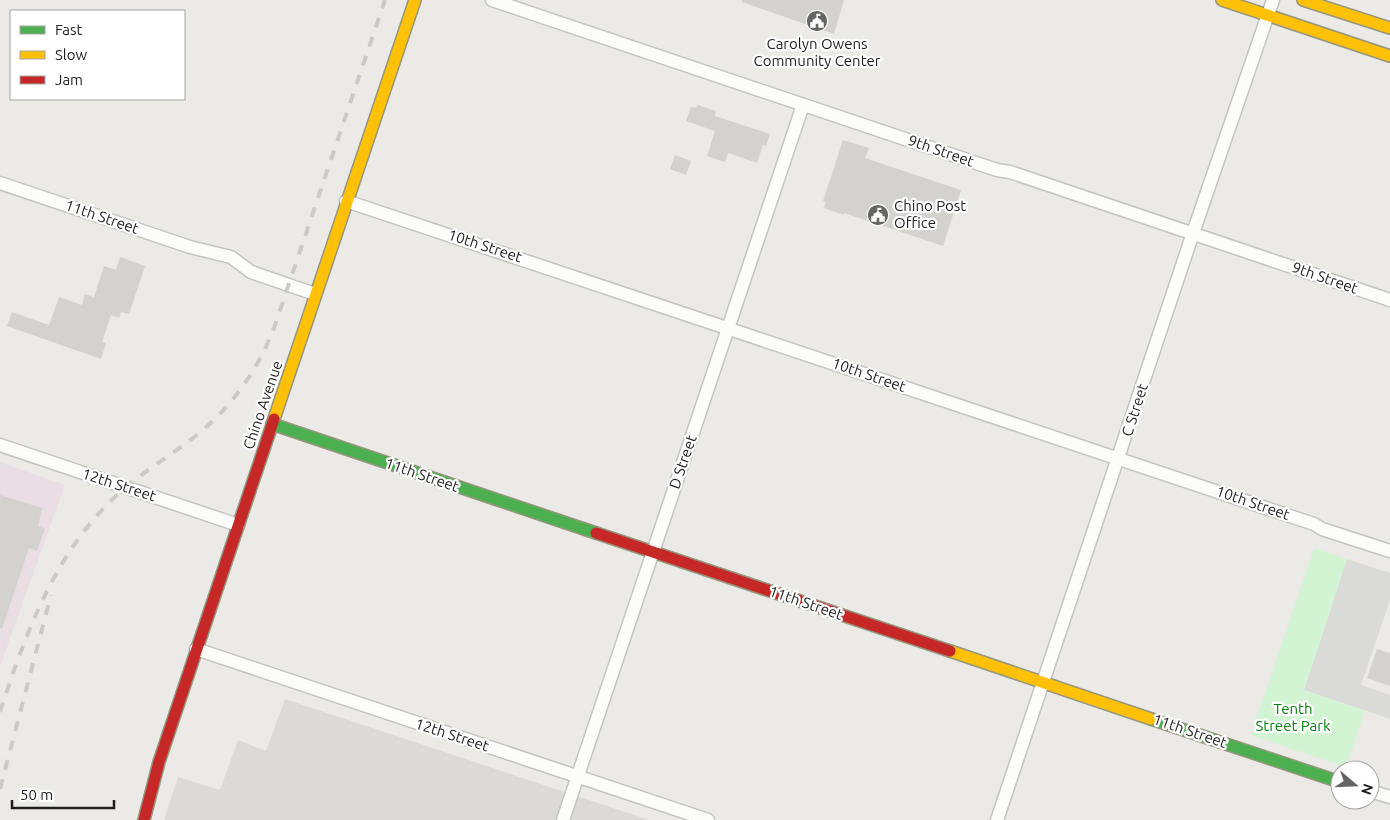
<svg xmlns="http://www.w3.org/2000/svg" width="1390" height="820" font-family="Ubuntu,sans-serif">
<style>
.residential{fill:#dbdad8}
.industrial{fill:#eadee5}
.religious{fill:#dadad8}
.park{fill:#d2f4d2}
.building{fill:#d4d2cf}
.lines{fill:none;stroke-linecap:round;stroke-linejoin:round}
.street-casing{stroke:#c5c4c2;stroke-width:15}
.fast-casing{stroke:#95967d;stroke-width:14}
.slow-casing{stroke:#95967d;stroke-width:14}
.jam-casing{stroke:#95967d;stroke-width:14}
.street{stroke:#fcfcfb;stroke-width:12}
.fast{stroke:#4caf50;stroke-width:11}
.slow{stroke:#ffc107;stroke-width:11}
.jam{stroke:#c62828;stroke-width:11}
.rail{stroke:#cacac9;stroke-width:4;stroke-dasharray:10 10;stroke-linecap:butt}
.labels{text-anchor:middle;stroke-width:4.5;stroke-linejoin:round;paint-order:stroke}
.poi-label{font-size:15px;fill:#1e1e1e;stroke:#fff}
.street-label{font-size:15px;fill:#1e1e1e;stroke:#fff}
.park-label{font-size:15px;fill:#05830f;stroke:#fff}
</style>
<rect width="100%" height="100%" fill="#eceae6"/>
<!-- residential -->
<path class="residential" d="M285,699l364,121h-485l14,-43 42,13 18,-50 28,11z"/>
<!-- industrial -->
<path class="industrial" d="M0,462l65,23 -65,182z"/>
<!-- religious -->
<path class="religious" d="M1347,559l43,14v27l-29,85 29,10v24l-86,-29z"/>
<!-- park -->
<path class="park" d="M1314,548l33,11 -43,131 61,21 -19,56 -95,-32z"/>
<!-- building -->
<g class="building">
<path d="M742,0h102l-10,34 -92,-32z"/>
<path d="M698,105l18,6 -1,5 55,18 -4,12 -3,-1 -6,18 -29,-10 -3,9 -18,-6 8,-25 -29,-10 5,-14 5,1z"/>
<path d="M843,140l26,8 -4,10 96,32 -18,56 -99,-33v2l-20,-7 2,-6 -3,-1z"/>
<path d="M675,155l16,6 -5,14 -16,-6z"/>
<path d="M120,257l25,9 -16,48 -8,-2 -2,6 -8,-3 -9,27 4,1 -5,16 -94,-33 5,-14 37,13 10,-28 23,8 3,-11 9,3 10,-31 12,4z"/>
<path d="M0,495l42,13 -4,18 7,3 -8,22 -8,-3 -27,81 -2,-1z"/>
<path d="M1377,649l13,4v33l-23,-8z"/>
</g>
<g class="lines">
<!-- street casing -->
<g class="street-casing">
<g id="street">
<path d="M492,0l505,170 13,2 380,128"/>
<path d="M0,183l190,64 41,10 20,15 64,22"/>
<path d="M346,201l968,323 8,5 68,22"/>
<path d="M0,445l238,80"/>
<path d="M196,649l512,171"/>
<path d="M1370,791l20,6"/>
<path d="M563,820l240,-715"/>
<path d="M997,820l196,-587 80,-233"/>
</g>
</g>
<!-- fast casing -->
<g class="fast-casing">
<g id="fast">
<path d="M272,424l324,109"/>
<path d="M1151,719l189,63"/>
</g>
</g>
<!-- slow casing -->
<g class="slow-casing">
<g id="slow">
<path d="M1222,0l168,56"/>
<path d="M1303,0l87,28"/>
<path d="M274,419l141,-419"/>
<path d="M950,651l201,68"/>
</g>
</g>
<!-- jam casing -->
<g class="jam-casing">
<g id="jam">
<path d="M596,533l354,118"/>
<path d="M144,820l15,-58 115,-343"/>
</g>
</g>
<!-- street -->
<use href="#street" class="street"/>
<!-- fast -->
<use href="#fast" class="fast"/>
<!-- slow -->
<use href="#slow" class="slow"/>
<!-- jam -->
<use href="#jam" class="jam"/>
<!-- rail -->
<g class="rail">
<path d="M0,712c23,-71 52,-151 105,-205 25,-27 55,-44 84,-66 39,-29 67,-67 85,-113l111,-328"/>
<path d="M0,789l51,-194"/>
</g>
</g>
<!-- icons -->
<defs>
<g id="civic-disc" transform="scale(1.125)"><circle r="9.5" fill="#666564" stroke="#fff"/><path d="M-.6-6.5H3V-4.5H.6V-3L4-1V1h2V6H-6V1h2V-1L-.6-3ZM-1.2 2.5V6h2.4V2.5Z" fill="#fff"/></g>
</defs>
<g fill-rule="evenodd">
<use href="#civic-disc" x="817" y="21"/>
<use href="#civic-disc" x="878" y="215"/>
</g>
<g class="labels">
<!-- poi labels -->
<g class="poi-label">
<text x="817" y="49">Carolyn Owens<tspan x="817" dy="17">Community Center</tspan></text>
<text x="894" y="211" text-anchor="start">Chino Post<tspan x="894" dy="17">Office</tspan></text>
</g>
<!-- street labels -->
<g class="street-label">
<text transform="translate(941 151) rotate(19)" y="5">9th Street</text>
<text transform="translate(102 217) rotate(19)" y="5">11th Street</text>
<text transform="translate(485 246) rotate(18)" y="5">10th Street</text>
<text transform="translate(1325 278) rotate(19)" y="5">9th Street</text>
<text transform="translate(869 375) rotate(19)" y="5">10th Street</text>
<text transform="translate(263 405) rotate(-71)" y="5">Chino Avenue</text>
<text transform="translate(1135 410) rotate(-72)" y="5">C Street</text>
<text transform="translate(683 462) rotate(-71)" y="5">D Street</text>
<text transform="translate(422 475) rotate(19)" y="5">11th Street</text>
<text transform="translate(119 485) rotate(18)" y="5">12th Street</text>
<text transform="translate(1253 503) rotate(19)" y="5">10th Street</text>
<text transform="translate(806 603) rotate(19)" y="5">11th Street</text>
<text transform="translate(1190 731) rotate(19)" y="5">11th Street</text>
<text transform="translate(452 735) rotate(18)" y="5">12th Street</text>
</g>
<!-- park labels -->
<g class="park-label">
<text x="1293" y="714">Tenth<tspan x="1293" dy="17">Street Park</tspan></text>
</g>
</g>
<!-- legend -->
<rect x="10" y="10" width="175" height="90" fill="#ffffff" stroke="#a5a5a5"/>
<rect x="20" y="26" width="25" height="8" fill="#4caf50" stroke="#a5a5a5"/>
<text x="55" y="35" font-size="15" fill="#1e1e1e">Fast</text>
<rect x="20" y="51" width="25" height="8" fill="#ffc107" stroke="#a5a5a5"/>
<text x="55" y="60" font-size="15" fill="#1e1e1e">Slow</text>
<rect x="20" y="76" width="25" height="8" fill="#c62828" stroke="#a5a5a5"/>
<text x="55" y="85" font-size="15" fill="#1e1e1e">Jam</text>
<!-- north arrow -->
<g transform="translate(1355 785) rotate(109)"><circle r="24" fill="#ffffff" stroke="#a5a5a5"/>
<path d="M0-4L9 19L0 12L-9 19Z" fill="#666564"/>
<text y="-8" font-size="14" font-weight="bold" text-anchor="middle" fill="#1e1e1e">N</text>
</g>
<!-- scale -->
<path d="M12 800v8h102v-8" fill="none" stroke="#1e1e1e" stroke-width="2.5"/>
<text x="20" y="800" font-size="15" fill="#1e1e1e" stroke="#ffffff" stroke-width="4" paint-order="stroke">50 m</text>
</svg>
